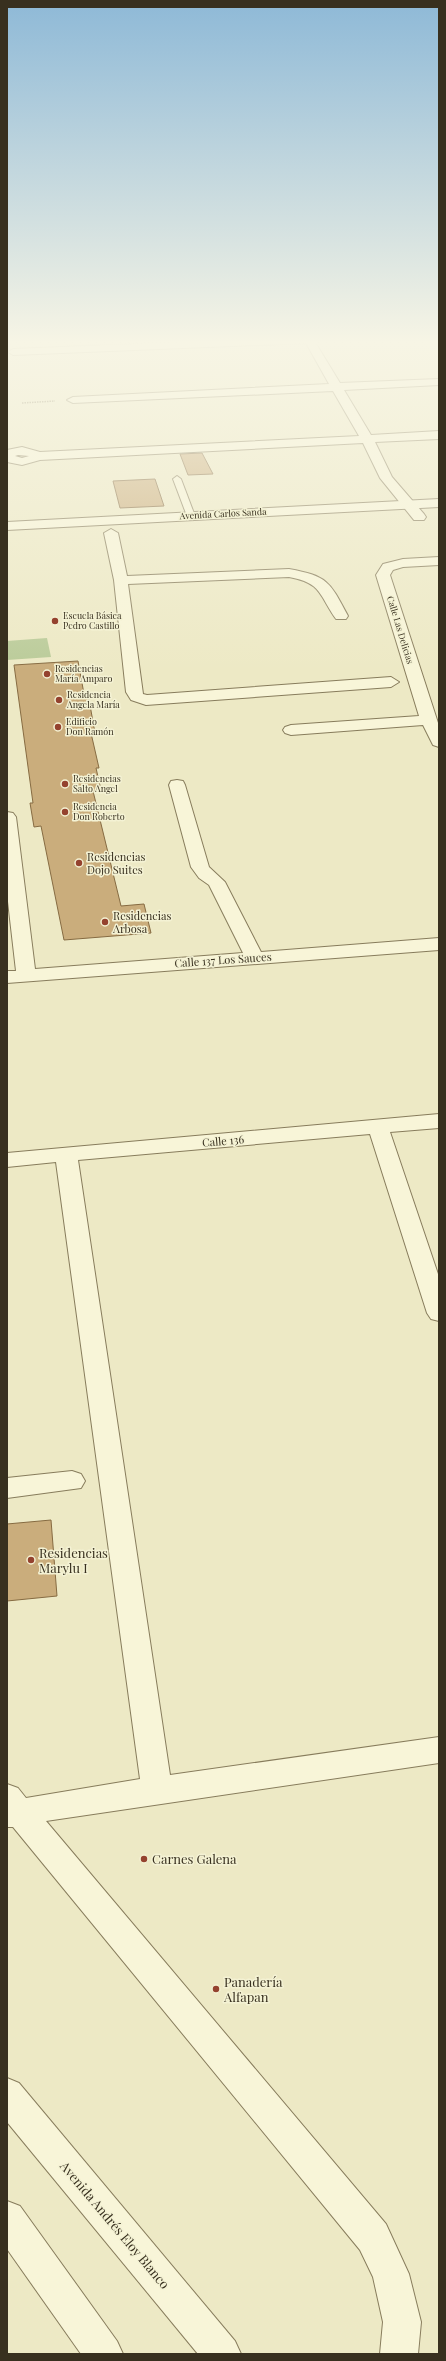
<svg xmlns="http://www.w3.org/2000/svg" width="446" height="2361" font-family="'Playfair Display',serif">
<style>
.green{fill:#bacb99}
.building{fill:#caad7c;stroke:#866b42}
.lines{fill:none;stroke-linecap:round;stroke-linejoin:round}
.service-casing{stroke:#877c5c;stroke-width:2}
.minor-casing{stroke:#877c5c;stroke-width:2}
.tertiary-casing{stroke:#877c5c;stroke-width:2}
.path{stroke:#877c5c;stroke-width:1.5;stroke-dasharray:1.5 1;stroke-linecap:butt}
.service{fill:#f8f5d8;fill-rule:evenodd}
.minor{fill:#f8f5d8;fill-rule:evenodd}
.tertiary{fill:#f8f5d8;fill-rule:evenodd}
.poi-dot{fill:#94422e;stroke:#f4f2d4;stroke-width:1.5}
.labels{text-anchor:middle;stroke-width:3;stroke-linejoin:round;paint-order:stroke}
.far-street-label{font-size:9px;fill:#38301f;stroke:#f4f2d4}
.far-poi-label{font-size:9px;fill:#38301f;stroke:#f4f2d4;text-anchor:start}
.poi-label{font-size:11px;fill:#38301f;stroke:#f4f2d4;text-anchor:start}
.street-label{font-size:11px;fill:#38301f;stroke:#f4f2d4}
.near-poi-label{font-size:13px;fill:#38301f;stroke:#f4f2d4;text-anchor:start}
.near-street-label{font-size:13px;fill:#38301f;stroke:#f4f2d4}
</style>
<rect width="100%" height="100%" fill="#ede9c5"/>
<!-- green -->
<path class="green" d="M47,638l4,19 -44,3v-19z"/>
<!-- building -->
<g class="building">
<path d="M202,453l11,21 -25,1 -8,-21z"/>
<path d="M155,479l9,27 -44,2 -7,-27z"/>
<path d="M78,661l6,33h4l7,39h-4l8,35h-3l5,22 -8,1 28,115 23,-2 7,29 -87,7 -23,-114 -7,1 -4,-24h3l-19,-138z"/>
<path d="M51,1520l6,76 -50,5v-77z"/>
</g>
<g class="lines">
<!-- service casing -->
<g class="service-casing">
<path id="service" d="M177,476l4,3 14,37 -1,2 -7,-2 -14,-37z"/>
</g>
<!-- minor casing -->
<g class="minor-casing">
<g id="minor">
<path d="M231,340h85l-1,2 25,41 99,-4v6l-95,5 27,45 68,-4v8l-64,3 17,35 32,37 2,3 -2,3h-10l-34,-42 -17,-35 -323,17 -18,5 -15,-3v-12l15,-3 18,5 319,-16 -26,-45 -260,12 -6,-3 6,-3 256,-13 -23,-41 -293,12 -5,-3 5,-3zM18,455l11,1 -7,2 -7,-2z"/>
<path d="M111,529l7,4 9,43 162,-7c39,7 41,13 59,47l-2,3h-10c-17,-24 -14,-36 -47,-42l-161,7 15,110 4,1 244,-18 8,5 -8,5 -245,18 -15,-5 -5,-8 -12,-112 -10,-47z"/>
<path d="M439,557v8l-36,2 -10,3 -3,5 49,151v21l-6,-2 -10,-20 -132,10 -6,-2 -2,-3 2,-3 6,-2 128,-9 -43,-141 7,-11 20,-5z"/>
<path d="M177,780l6,1 2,4 24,82 16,15 36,70 178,-14v12l-432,33v-12h9l-9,-78v-81l6,1 3,4 19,152 208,-16 -34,-68 -10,-7 -8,-11 -22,-82 2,-4z"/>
<path d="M439,1114v14l-49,4 49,145v44l-8,-2 -4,-6 -57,-179 -292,26 92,615 269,-38v26l-393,58 340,403 23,50 12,48 -3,32h-38l3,-32 -10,-45 -13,-27 -347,-423h-6v-43l11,4 8,10 114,-19 -84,-617 -49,5v-14z"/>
<path d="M72,1471l9,3 4,7 -4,7 -74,10v-20z"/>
<path d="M7,2078l12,5 216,258 6,13h-43l-191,-232z"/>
<path d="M7,2201l13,5 97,135 6,13h-42l-74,-105z"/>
</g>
</g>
<!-- tertiary casing -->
<g class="tertiary-casing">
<path id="tertiary" d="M439,499v8l-432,23v-8z"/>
</g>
<!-- path -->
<path class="path" d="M22,403l33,-2"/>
<!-- service -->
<use href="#service" class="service"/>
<!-- minor -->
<use href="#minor" class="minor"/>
<!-- tertiary -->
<use href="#tertiary" class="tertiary"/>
</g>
<!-- sky -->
<linearGradient id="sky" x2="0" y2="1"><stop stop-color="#8eb9d7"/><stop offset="0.51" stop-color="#f7f5e5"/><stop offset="1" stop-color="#f7f5e5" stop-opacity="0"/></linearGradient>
<rect width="446" height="671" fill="url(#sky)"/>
<!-- markers -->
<g class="poi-dot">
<circle cx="55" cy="621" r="4"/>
<circle cx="47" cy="674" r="4"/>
<circle cx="59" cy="700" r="4"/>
<circle cx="58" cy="727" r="4"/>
<circle cx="65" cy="784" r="4"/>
<circle cx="65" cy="812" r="4"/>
<circle cx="79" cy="863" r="4"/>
<circle cx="105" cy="922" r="4"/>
<circle cx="31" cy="1560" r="4"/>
<circle cx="144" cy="1859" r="4"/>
<circle cx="216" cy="1989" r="4"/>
</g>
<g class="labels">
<!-- far-street labels -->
<g class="far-street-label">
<text transform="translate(223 514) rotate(-3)" y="3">Avenida Carlos Sanda</text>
<text transform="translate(400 630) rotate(73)" y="3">Calle Las Delicias</text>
</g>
<!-- far-poi labels -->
<g class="far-poi-label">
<text x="63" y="619">Escuela Básica<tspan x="63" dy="10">Pedro Castillo</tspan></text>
<text x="55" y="672">Residencias<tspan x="55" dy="10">María Amparo</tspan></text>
<text x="67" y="698">Residencia<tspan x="67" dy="10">Angela María</tspan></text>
<text x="66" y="725">Edificio<tspan x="66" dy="10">Don Ramón</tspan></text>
<text x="73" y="782">Residencias<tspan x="73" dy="10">Salto Angel</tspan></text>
<text x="73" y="810">Residencia<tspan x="73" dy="10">Don Roberto</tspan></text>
</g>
<!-- poi labels -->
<g class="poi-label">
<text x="87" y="861">Residencias<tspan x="87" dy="13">Dojo Suites</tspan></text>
<text x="113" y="920">Residencias<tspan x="113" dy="13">Arbosa</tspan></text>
</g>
<!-- street labels -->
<g class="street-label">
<text transform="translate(223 960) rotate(-4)" y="4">Calle 137 Los Sauces</text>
<text transform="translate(223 1141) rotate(-5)" y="4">Calle 136</text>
</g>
<!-- near-poi labels -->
<g class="near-poi-label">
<text x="39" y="1558">Residencias<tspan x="39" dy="15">Marylu I</tspan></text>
<text x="152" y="1864">Carnes Galena</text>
<text x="224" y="1987">Panadería<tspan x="224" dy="15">Alfapan</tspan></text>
</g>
<!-- near-street labels -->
<g class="near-street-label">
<text transform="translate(115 2225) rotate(50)" y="5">Avenida Andrés Eloy Blanco</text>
</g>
</g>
<!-- border -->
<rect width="446" height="2361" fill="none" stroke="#38301f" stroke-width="16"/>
</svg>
